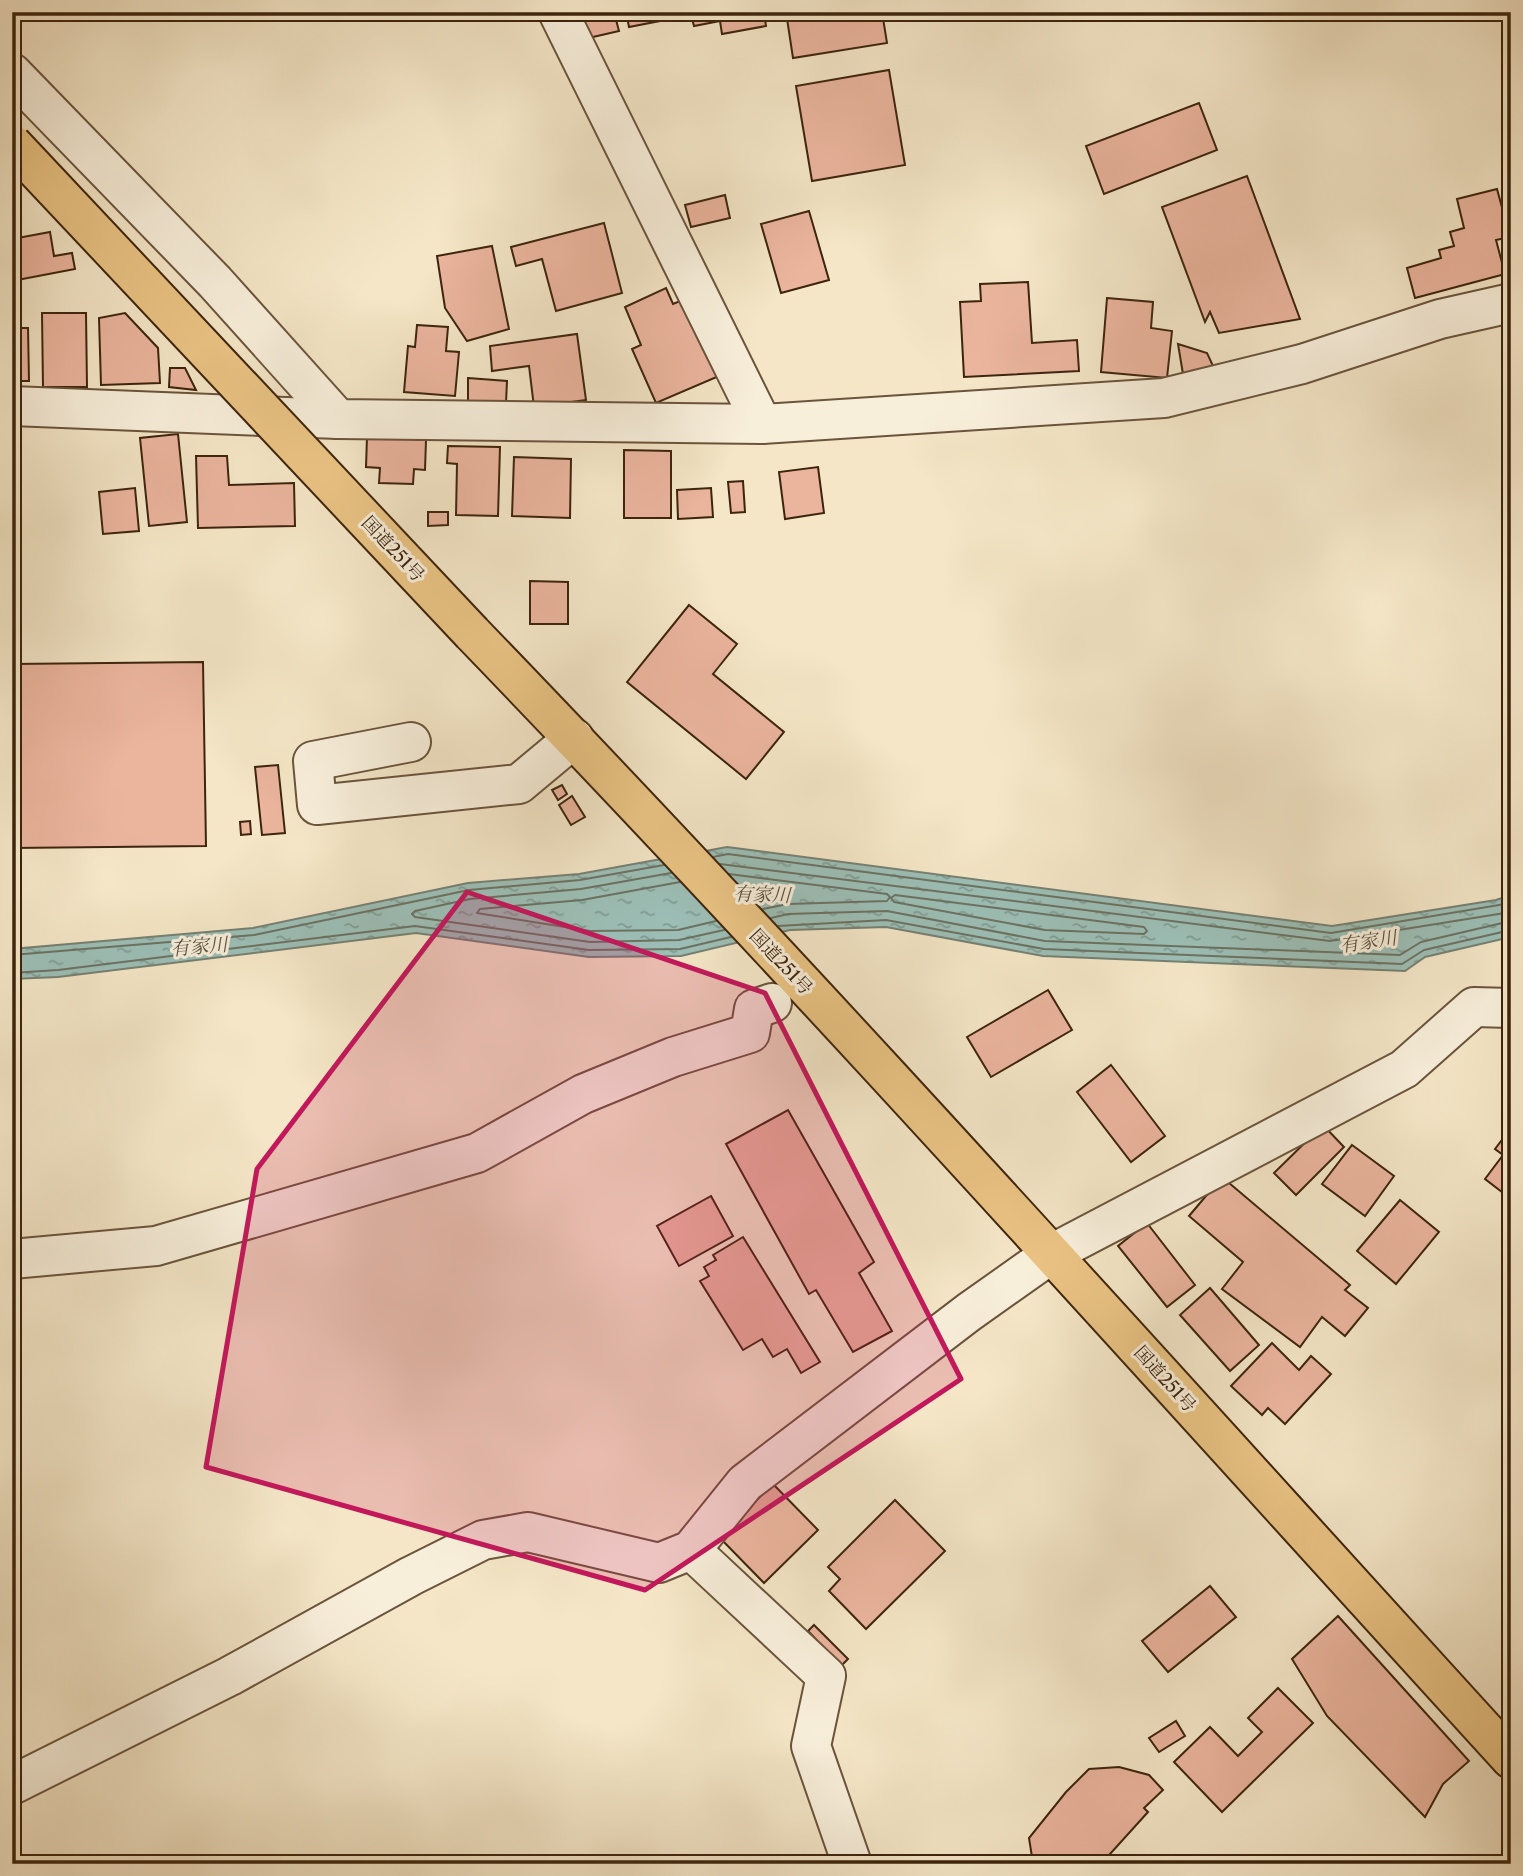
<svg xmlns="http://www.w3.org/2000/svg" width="1523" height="1876" font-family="'Libre Caslon Text','Noto Serif JP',serif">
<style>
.water{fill:url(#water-ripples);stroke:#768173;stroke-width:2}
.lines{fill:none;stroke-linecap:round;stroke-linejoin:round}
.shore{stroke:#6c7262;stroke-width:2}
.building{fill:#eab49d;stroke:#3d240d;stroke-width:2}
.minor-casing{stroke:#6b543c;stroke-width:42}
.highway-casing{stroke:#3d240d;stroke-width:42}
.minor{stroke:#f8efdb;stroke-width:38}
.highway{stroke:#eac384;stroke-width:38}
.highway-bridge-casing{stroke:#3d240d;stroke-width:42;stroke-linecap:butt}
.highway-bridge{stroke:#eac384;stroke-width:38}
.marked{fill:#c2185b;fill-opacity:0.2;stroke:#c2185b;stroke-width:5;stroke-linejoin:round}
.labels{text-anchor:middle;stroke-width:6;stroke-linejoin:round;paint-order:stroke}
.street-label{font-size:18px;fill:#3d240d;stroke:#f8efdb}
.water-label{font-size:19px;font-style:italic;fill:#5a5240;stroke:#f8efdb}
</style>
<defs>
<pattern id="water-ripples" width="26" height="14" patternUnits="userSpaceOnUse" patternTransform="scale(1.75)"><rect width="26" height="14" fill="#9cbfb7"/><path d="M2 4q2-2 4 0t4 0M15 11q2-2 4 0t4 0" fill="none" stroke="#809b93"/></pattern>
</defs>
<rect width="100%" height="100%" fill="#f4e6c7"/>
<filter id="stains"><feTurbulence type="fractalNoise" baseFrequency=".00286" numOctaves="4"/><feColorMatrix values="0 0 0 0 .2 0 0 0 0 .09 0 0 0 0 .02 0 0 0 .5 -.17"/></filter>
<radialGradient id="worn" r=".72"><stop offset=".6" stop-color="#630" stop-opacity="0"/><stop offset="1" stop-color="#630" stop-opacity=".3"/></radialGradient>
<!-- water -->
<path class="water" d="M727,847l605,79 164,-26 15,-5v42l-86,20 -20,14 -362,-15 -157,-29 -96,3 -109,26 -92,1 -173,-24 -358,44 -46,2v-30l241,-21 215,-45 111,-9z"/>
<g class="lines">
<!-- shore -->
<g class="shore">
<path d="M713,857l15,-3 603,79 180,-30"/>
<path d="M720,864l610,77 181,-29"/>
<path d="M671,873l-90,16 -111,10 -55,12 -3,3 3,3 175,25 89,-2 45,-10"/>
<path d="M729,874l158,20 3,3 -3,4 -99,3 -25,5"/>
<path d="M680,882l-98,18 -102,9 -3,4 113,18 88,-1 38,-9"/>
<path d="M895,895l249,32 3,4 -3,3 -99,-4 -151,-28 -3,-4z"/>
<path d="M771,918l17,-4 99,-3 158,30 355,14 21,-13 90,-21"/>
<path d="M778,926l108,-6 158,29 358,15 22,-14 87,-20"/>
<path d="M12,955l242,-20 215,-45 111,-10 84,-15"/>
<path d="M12,973l46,-3 357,-44 174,24 91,-1 51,-12"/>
</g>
</g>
<!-- building -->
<g class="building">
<path d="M573,12h41l5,19 -39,9z"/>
<path d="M626,12h138l2,14 -44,8 -2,-13 -26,5 -3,-11 -62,12z"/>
<path d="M786,12h96l5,31 -94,15z"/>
<path d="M889,70l16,95 -93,16 -16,-95z"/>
<path d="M1199,103l18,47 -113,44 -18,-48z"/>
<path d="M1247,176l53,143 -81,14 -9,-21 -5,10 -43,-115z"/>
<path d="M1497,189l13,48 -14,3 9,34 -90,24 -8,-30 34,-10 -2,-8 15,-4 -4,-14 14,-4 -7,-29z"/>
<path d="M725,195l5,23 -39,9 -6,-22z"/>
<path d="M809,211l20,69 -48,13 -20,-69z"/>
<path d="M604,223l18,70 -66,18 -14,-52 -26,7 -5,-19z"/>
<path d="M50,232l4,24 18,-3 3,16 -63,12v-42z"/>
<path d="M1511,245v27l-2,1 -5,-26z"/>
<path d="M492,246l17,83 -42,12 -22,-33 -8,-52z"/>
<path d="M1028,282l4,61 45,-3 2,31 -115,6 -4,-75 21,-1 -1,-17z"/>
<path d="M666,288l7,16 12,-5 34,77 -63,27 -24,-54 9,-4 -16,-38z"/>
<path d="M1107,298l46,4 -2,26 21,3 -5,47 -66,-6z"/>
<path d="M42,313h44l1,74h-44z"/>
<path d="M125,313l33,35 2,35 -59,2 -2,-67z"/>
<path d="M417,325l31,2 -2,24 13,1 -4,44 -51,-4 4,-46 7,1z"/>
<path d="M12,328h16l1,53h-17z"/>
<path d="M577,334l9,66 -52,7 -5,-41 -37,5 -2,-25z"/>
<path d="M1178,344l29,9 7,15 -31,6z"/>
<path d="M170,368h15l11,22 -27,-3z"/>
<path d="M468,378l39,3 -1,22 -38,-2z"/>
<path d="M178,434l9,88 -38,4 -9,-88z"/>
<path d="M367,437l59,3 -1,30 -11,-1 -1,15 -34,-1 1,-15 -14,-1z"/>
<path d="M448,446l52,1 -2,69 -42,-1 1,-51 -10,-1z"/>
<path d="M624,450l47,1v67h-47z"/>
<path d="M196,456h31l2,29 65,-2 1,43 -97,2z"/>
<path d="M514,457l57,2 -1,59 -58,-2z"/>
<path d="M818,467l6,46 -39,6 -6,-47z"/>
<path d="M743,481l2,31 -14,1 -3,-31z"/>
<path d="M135,488l4,43 -36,3 -4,-42z"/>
<path d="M711,488l2,29 -35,2 -1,-29z"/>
<path d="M428,512h20v13l-20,1z"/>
<path d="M530,581l38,1v42h-38z"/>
<path d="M689,605l48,39 -24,30 71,58 -38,47 -119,-97z"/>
<path d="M203,662l3,184 -194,2v-184z"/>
<path d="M278,765l7,68 -23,2 -7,-68z"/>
<path d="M562,785l5,9 -9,6 -6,-10z"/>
<path d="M572,796l13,21 -14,8 -12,-20z"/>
<path d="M250,821l1,13 -10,1 -1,-13z"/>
<path d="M1048,990l24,40 -81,47 -24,-40z"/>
<path d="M1111,1065l54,71 -34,26 -54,-70z"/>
<path d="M788,1110l86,152 -15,11 33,58 -39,21 -37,-62 -7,4 -83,-150z"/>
<path d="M1323,1125l21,22 -48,48 -22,-22z"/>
<path d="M1511,1128v71l-26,-20 18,-24 -8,-6z"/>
<path d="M1352,1145l42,31 -29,40 -43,-32z"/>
<path d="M1222,1177l128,108 -5,5 23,18 -23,28 -23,-19 -22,30 -78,-58 21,-27 -54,-46z"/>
<path d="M711,1196l22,40 -54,30 -22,-40z"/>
<path d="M1400,1200l39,32 -43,52 -39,-33z"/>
<path d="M1147,1223l48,62 -28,22 -49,-61z"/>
<path d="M743,1237l77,125 -19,11 -14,-24 -14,8 -11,-18 -19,11 -43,-69 9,-5 -5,-9 12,-7 -3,-5z"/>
<path d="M1210,1288l49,57 -29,26 -50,-56z"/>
<path d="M1272,1343l27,27 12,-14 20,18 -46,50 -17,-16 -6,7 -31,-29z"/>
<path d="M773,1484l45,46 -54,53 -45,-46z"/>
<path d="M895,1500l50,51 -79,78 -37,-38 11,-12 -12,-12z"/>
<path d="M1210,1586l26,31 -68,55 -26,-31z"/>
<path d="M1338,1616l131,145 -26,23 -18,33 -98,-101 -35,-57z"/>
<path d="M814,1625l34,34 -7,7 -33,-35z"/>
<path d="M1278,1688l35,35 -91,89 -48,-50 36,-35 28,29 24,-24 -14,-14z"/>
<path d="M1176,1721l9,15 -26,16 -10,-14z"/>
<path d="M1119,1767l30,8 14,15 -19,18 4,4 -47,52h-62l-7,-7 -3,-19 37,-46 23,-23z"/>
</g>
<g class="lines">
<!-- minor casing -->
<g class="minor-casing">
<g id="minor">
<path d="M558,12l204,412"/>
<path d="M12,73l203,209 123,137"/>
<path d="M12,406l326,13 424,5 402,-26 138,-34 138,-45 71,-16"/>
<path d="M411,742l-98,19 4,44 202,-21 55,-46"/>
<path d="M12,1259l144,-13 321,-93 106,-59 90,-37 77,-24 4,-24 18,-6"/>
<path d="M691,1550l135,126 -15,70 41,118"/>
<path d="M12,1785l218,-109 181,-100 72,-36 45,-8 131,31 32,-13 54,-67 224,-171 82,-58 353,-185 70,-62 37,1"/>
</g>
</g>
<!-- highway casing -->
<g class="highway-casing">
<path id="highway" d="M472,633c355,368 695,749 1039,1126"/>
</g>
<!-- minor -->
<use href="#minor" class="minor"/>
<!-- highway -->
<use href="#highway" class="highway"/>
<!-- highway-bridge casing -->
<g class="highway-bridge-casing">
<path id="highway-bridge" d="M12,144l460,489"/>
</g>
<!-- highway-bridge -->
<use href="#highway-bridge" class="highway-bridge"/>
</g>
<!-- marked area -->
<path class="marked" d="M467,892l298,101 196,386 -316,211 -439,-123 51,-298z"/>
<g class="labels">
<!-- street labels -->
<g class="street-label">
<text transform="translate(393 549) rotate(47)" y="6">国道251号</text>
<text transform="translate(781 962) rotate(47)" y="6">国道251号</text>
<text transform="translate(1165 1379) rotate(48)" y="6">国道251号</text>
</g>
<!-- water labels -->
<g class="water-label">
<text transform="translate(762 894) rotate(2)" y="7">有家川</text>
<text transform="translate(1368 941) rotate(-8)" y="7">有家川</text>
<text transform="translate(199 946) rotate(-5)" y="7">有家川</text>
</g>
</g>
<!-- margin -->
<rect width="1523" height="1876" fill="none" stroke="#f4e6c7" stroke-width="42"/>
<rect x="14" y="14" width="1495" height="1848" fill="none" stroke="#3d240d" stroke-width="3.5"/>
<rect x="21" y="21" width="1481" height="1834" fill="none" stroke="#3d240d" stroke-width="2"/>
<rect width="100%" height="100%" filter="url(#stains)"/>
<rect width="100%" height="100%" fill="url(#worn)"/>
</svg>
